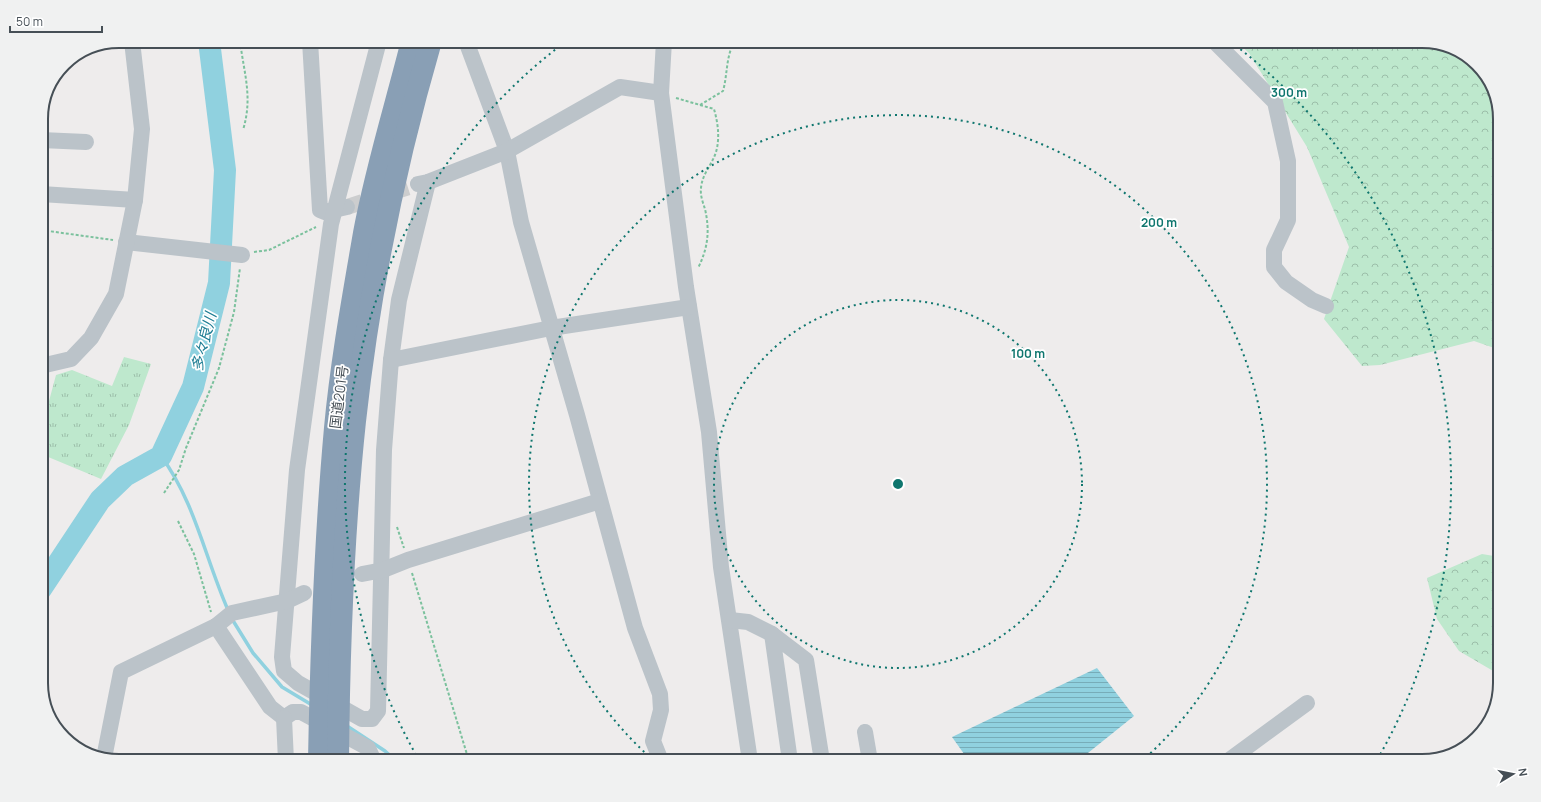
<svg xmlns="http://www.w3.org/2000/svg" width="1541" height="802" font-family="Manrope,'Noto Sans JP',sans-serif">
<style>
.forest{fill:url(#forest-crowns)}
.park{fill:url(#park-tufts)}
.water{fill:url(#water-rules)}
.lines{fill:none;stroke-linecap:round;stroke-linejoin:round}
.stream{stroke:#90d1df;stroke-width:3.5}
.river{stroke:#90d1df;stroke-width:22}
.minor-tunnel{stroke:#cccdce;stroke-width:16;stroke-dasharray:16 8;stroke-linecap:butt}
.path{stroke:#7bc19d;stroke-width:2;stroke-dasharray:3 2;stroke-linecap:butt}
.minor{stroke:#bbc3c9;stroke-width:16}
.highway{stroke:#899fb5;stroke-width:22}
.ring{fill:none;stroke:#0f766e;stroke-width:2;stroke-dasharray:2 4}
.labels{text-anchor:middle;stroke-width:3.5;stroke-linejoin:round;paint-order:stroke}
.street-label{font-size:14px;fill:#464f56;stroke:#fff}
.water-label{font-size:15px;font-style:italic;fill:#1d7d93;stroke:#fff}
.rim{fill:none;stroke:#464f56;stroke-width:2}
.centre{fill:#0f766e;stroke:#fff;stroke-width:2}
.ring-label{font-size:12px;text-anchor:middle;font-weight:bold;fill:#0f766e;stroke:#fff;stroke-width:3.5;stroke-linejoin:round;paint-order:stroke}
</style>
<defs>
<pattern id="forest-crowns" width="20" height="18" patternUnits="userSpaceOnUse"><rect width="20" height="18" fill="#bee8cd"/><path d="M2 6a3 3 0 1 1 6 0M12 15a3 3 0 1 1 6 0" fill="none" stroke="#9cbea9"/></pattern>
<pattern id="park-tufts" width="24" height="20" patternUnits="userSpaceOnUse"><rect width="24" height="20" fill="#bee8cd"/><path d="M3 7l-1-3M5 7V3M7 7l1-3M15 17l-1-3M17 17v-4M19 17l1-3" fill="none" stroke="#9cbea9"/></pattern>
<pattern id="water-rules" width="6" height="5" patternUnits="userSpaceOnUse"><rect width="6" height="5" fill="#90d1df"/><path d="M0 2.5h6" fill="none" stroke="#77acb8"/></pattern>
</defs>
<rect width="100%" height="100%" fill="#eeecec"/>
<!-- forest -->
<g class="forest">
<path d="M1236,41h186l35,8 30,27 13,38v236l-26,-9 -94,24 -18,1 -38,-47 25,-72 -42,-100 -58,-94z"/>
<path d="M1482,554l18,3v118l-41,-24 -22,-32 -10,-41z"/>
</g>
<!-- park -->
<path class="park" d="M124,357l27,7 -22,61 -28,54 -60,-25v-23l15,-56 16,-5 40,16z"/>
<!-- water -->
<path class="water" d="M1097,668l37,48 -56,45h-109l-17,-24z"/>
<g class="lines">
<!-- stream -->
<g class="stream">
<path d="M161,456c34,46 44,102 67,154"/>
<path d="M232,619l21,34 29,34 30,18"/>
<path d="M347,726l38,25 11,10"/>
</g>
<!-- river -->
<path class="river" d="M41,589l59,-89 25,-24 36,-20 32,-69 26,-104 6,-113 -16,-129"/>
<!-- minor-tunnel -->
<path class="minor-tunnel" d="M347,207l71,-23"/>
<!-- path -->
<g class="path">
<path d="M240,41c4,33 13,56 3,89"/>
<path d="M676,98l38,11c4,14 6,29 2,43 -4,13 -14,22 -15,36 -1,7 2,15 4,21 5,22 3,39 -7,59"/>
<path d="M700,105l23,-14c4,-14 3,-28 8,-42"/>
<path d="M41,230l72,10"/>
<path d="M254,252l15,-2 47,-23"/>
<path d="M164,493l15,-23 7,-22 33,-80 15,-56 6,-44"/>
<path d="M178,521l16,33 17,58"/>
<path d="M397,527l7,21"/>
<path d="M412,573l57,188"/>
</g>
<!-- minor -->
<g class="minor">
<path d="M310,41l10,169 5,2 22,-5"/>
<path d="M379,41l-48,183 -34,246 -15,187 2,14 14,12 64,36h10l6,-8 6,-261 7,-90 8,-60 29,-118"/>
<path d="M466,41l41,110 14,71 56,193 58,213 25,66 1,16 -8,31 8,20"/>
<path d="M664,41l-3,52 25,194 23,145 12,135 29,194"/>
<path d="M1214,41l61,61 13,59v59l-14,30v17l12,15 26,18 14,6"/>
<path d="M41,140l45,2"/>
<path d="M418,184l10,-2 79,-31 113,-64 41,6"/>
<path d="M41,194l94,6"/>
<path d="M126,242l116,13"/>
<path d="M391,360l160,-32 138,-21"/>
<path d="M41,366l30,-7 20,-21 25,-44 19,-94 7,-71 -10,-88"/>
<path d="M362,574l21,-4 25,-10 192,-59"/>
<path d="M730,620l18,2 24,12"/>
<path d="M216,626l54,81 14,11"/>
<path d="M284,718l9,-6h8l67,36 6,13"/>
<path d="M284,718l2,43"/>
<path d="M865,732l5,29"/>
<path d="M104,758l17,-86 95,-46 16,-13 55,-12 17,-8"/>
<path d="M790,761l-18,-127 34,26 16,101"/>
<path d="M1228,761l79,-58"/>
</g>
<!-- highway -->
<g class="highway">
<path d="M319,761c2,-111 6,-222 16,-333 6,-65 18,-131 29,-195 12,-65 32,-128 48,-192"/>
<path d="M338,761c1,-113 5,-227 17,-340 14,-128 40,-256 76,-380"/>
</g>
</g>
<!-- distance rings -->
<g class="ring">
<circle cx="898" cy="484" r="184"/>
<path d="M653 760A369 369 0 1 1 1143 760"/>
<path d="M419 760A553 553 0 0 1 565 42M1231 42A553 553 0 0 1 1377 760"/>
</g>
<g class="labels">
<!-- street labels -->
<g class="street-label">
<text transform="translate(339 397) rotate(-83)" y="5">国道201号</text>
</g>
<!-- water labels -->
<g class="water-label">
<text transform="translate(204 342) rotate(-76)" y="5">多々良川</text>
</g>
</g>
<!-- crop -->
<path d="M0 0H1541V802H0ZM119 48H1422A71 71 0 0 1 1493 119V683A71 71 0 0 1 1422 754H119A71 71 0 0 1 48 683V119A71 71 0 0 1 119 48Z" fill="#f0f1f1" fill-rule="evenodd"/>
<path class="rim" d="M119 48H1422A71 71 0 0 1 1493 119V683A71 71 0 0 1 1422 754H119A71 71 0 0 1 48 683V119A71 71 0 0 1 119 48Z"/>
<circle cx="898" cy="484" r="6" class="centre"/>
<g class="ring-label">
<text x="1289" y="97">300 m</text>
<text x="1159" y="227">200 m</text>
<text x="1028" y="358">100 m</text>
</g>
<!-- north arrow -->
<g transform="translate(1513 774) rotate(80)" stroke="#ffffff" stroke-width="3" paint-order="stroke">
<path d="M0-3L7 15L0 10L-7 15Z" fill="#464f56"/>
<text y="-6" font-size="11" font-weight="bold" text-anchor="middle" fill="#464f56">N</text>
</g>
<!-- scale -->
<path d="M10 26v6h92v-6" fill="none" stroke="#464f56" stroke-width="2"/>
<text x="16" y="26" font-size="12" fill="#464f56" stroke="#ffffff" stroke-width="3" paint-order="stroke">50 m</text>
</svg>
